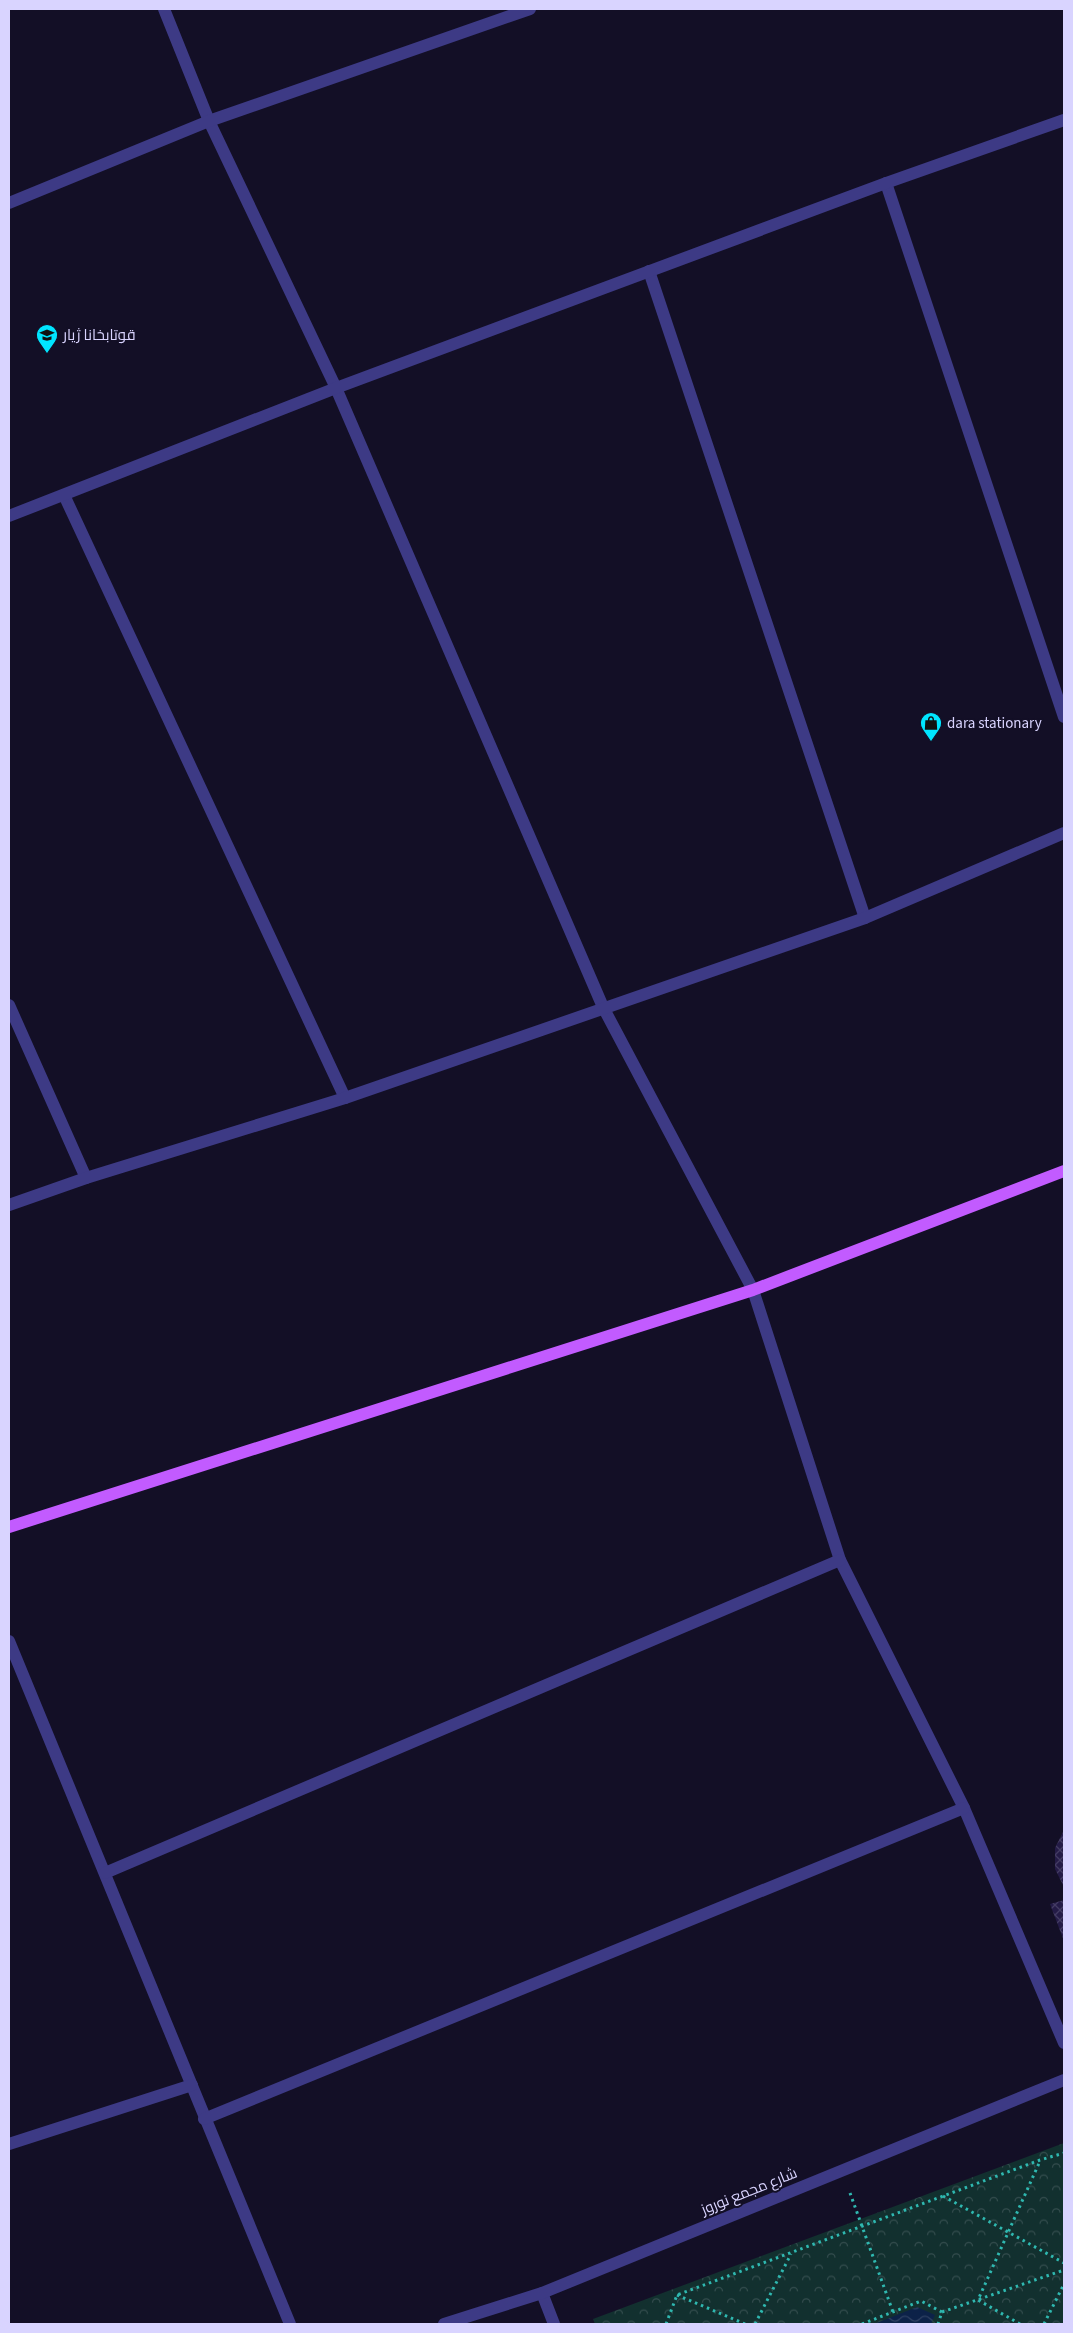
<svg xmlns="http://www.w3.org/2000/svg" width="1073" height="2333" font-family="'Source Sans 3',Cairo,sans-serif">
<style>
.park{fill:url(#park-crowns)}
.water{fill:url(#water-waves)}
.building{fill:url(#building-cross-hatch)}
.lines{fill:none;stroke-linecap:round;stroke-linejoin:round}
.path{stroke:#2fb8b0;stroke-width:3;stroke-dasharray:2.5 4;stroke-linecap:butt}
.minor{stroke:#3d3a85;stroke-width:12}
.major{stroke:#c25bff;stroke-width:12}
.labels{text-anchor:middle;stroke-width:4;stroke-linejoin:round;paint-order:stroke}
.poi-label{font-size:15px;fill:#d9d4ff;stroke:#130f26;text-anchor:start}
.street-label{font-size:15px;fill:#d9d4ff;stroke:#130f26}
</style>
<defs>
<pattern id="park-crowns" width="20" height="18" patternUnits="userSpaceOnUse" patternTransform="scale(1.25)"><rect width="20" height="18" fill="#12302f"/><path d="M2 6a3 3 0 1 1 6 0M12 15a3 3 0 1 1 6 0" fill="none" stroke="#344d4e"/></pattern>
<pattern id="water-waves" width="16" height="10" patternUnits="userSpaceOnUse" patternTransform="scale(1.25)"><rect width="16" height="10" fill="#0c2248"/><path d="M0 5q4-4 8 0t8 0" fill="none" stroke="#2f4163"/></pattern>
<pattern id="building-cross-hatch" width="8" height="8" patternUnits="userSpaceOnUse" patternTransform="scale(1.25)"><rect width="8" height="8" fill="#241b47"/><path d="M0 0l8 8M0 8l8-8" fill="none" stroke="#433b63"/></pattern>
</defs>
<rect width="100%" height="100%" fill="#130f26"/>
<!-- park -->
<path class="park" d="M1064,2143v181h-469l-2,-5z"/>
<!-- water -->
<path class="water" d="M917,2307l18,8 -4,9h-57z"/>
<!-- building -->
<g class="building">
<path d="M1064,1830v57l-9,-18v-21z"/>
<path d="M1064,1900v41l-14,-37z"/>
</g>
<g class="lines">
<!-- path -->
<g class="path">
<path d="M850,2193l43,119"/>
<path d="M943,2196l121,67"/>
<path d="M677,2295l68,29"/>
<path d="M942,2312l122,-42"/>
<path d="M666,2324l11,-29 363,-135 24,-7"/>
<path d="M755,2324l36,-70"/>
<path d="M862,2324l59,-23 21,11 -4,12"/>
<path d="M1020,2324l-42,-24 62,-139"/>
<path d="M1044,2324l20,-40"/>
</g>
<!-- minor -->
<g class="minor">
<path d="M164,9l45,112 127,267 267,619 150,283 87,270 124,248 100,235"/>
<path d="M886,183l178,534"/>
<path d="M9,203l200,-82 321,-112"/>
<path d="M649,271l216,647"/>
<path d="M64,495l281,603"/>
<path d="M9,516l327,-128 550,-205 178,-63"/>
<path d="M9,1005l77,173"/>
<path d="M9,1205l77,-27 259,-80 520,-180 199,-85"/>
<path d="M9,1641l281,683"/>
<path d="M105,1873l735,-313"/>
<path d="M204,2119l760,-311"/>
<path d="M9,2144l183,-59"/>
<path d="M542,2293l12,31"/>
<path d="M444,2324l98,-31 522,-213"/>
</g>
<!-- major -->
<path class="major" d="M9,1527l744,-237 311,-119"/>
</g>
<!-- icons -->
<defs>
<g id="school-pin" transform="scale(1.125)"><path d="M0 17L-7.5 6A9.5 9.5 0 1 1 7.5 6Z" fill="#00e5ff" stroke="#130f26"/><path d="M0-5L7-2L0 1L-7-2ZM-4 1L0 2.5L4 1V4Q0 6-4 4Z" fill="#111"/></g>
<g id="shop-pin" transform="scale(1.125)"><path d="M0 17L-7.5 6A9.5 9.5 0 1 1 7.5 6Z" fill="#00e5ff" stroke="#130f26"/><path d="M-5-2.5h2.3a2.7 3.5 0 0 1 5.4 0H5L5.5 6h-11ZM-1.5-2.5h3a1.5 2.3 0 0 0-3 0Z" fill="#111"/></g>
</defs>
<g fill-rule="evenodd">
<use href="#school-pin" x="47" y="335"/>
<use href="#shop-pin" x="931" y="723"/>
</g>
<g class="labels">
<!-- poi labels -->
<g class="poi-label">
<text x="63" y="340">قوتابخانا ژيار</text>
<text x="947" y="728">dara stationary</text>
</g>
<!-- street labels -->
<g class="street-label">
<text transform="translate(749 2191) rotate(-22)" y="5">شارع مجمع نوروز</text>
</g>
</g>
<!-- border -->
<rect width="1073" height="2333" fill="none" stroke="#d9d4ff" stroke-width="20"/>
</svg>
